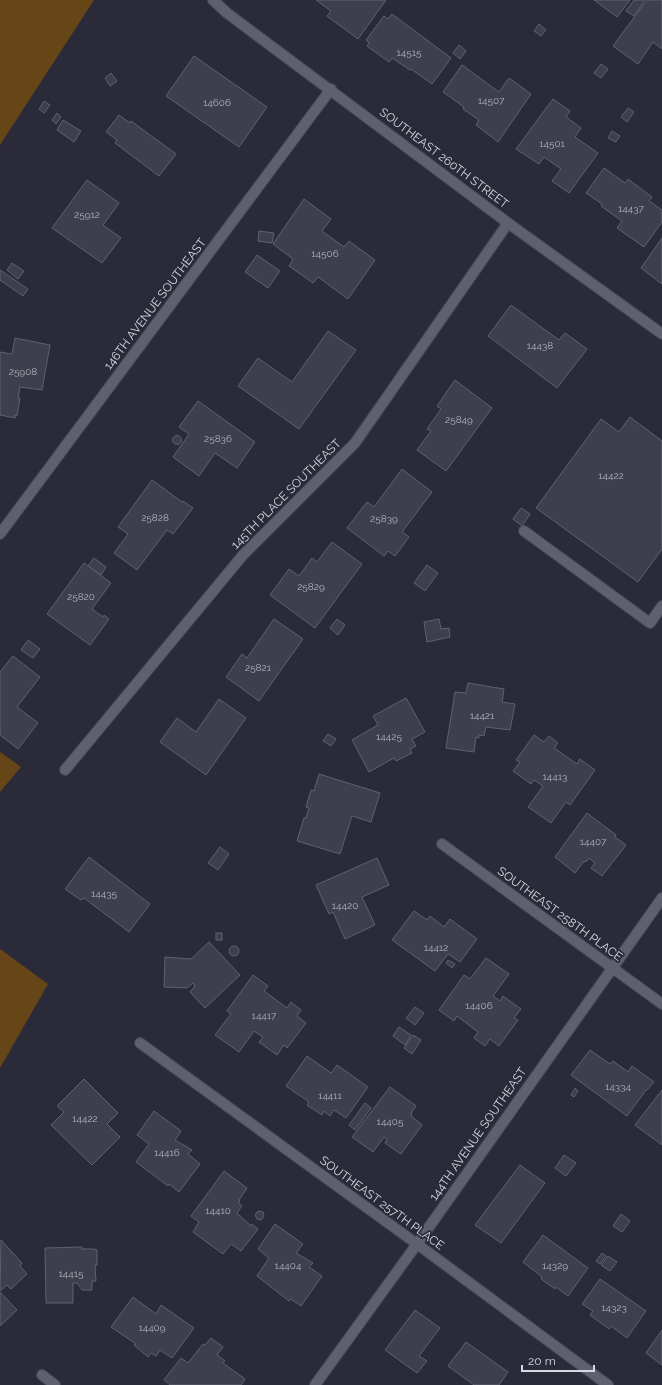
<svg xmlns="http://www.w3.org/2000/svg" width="662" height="1385" font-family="Raleway,sans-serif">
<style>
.green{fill:#664617}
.building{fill:#3e3f4d;stroke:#606170}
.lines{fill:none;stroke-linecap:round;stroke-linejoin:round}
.service-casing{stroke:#454651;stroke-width:12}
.minor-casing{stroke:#454651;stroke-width:12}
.tertiary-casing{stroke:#454651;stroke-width:12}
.service{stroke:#5f606f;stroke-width:10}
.minor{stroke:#5f606f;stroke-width:10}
.tertiary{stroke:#5f606f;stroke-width:10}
.labels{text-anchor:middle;stroke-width:3.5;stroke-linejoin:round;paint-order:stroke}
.number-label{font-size:10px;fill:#b1b2bc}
.street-label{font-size:12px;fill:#d7d8e1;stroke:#2a2a38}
</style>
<rect width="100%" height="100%" fill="#2a2a38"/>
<!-- green -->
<g class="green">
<path d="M0,0h94l-94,145z"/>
<path d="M0,752l21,15 -21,25z"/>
<path d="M0,949l48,35 -48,84z"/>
</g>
<!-- building -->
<g class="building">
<path d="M316,0h70l-28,39 -31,-23 4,-5z"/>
<path d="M594,0h36l-13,17z"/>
<path d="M634,0h11l-11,16 -8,-5z"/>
<path d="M647,0h15v49l-9,-7 -15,22 -25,-18z"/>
<path d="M392,14l59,44 -19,26 -21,-15 -1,1 -18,-12 -3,4 -22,-16 2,-3 -3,-3 18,-24 4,3z"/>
<path d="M539,24l7,6 -5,6 -7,-5z"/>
<path d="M459,45l7,6 -6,8 -7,-6z"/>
<path d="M194,56l73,51 -28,40 -73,-51z"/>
<path d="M601,64l7,5 -7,9 -7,-5z"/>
<path d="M462,65l37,27 10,-14 22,16 -33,48 -22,-17 3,-5 -16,-11 1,-2 -21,-15z"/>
<path d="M111,73l6,8 -7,5 -5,-8z"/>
<path d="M553,99l17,12 -4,6 15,11 -6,9 23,16 -29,40 -17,-12 9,-12 -17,-12 -5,7 -23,-15z"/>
<path d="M44,101l6,4 -6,8 -5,-4z"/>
<path d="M628,108l6,4 -7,10 -6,-5z"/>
<path d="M57,113l4,4 -5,7 -4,-4z"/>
<path d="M119,115l11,8 1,-2 45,33 -17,22 -44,-33 2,-3 -11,-8z"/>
<path d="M63,120l18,11 -7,11 -17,-12z"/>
<path d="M612,131l8,5 -4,6 -8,-4z"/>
<path d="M604,168l21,15 3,-4 24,18 -3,4 13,9v12l-18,25 -27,-19 5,-7 -21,-15 1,-2 -16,-11z"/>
<path d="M87,180l32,23 -16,22 18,13 -19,25 -50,-35z"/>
<path d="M304,199l27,20 -9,12 22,16 5,-6 26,19 -27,39 -30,-22 -5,6 -24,-17 4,-7 -20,-15z"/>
<path d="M259,231l15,2 -2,10 -14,-2z"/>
<path d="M662,238v46l-21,-16z"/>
<path d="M257,255l23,16 -12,17 -23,-16z"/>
<path d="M12,263l12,8 -6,8 -11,-9z"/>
<path d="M0,270l28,19 -5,7 -23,-16z"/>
<path d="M511,305l48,35 6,-7 22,16 -30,39 -69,-52z"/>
<path d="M328,331l28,19 -57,79 -61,-43 20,-28 34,24z"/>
<path d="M15,338l35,7 -8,45 -22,-3 -2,11h2l-3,18 -2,-1v3l-15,-3v-63l12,2z"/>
<path d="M455,380l37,28 -46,63 -29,-21 14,-19 -4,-2 14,-20 -4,-3z"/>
<path d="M198,401l57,41 -18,26 -22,-15 -16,23 -26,-19 16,-23 -10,-7z"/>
<path d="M630,417l32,24v108l-24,33 -102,-74 65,-89 18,13z"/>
<circle cx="177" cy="440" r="4.5"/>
<path d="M402,469l30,23 -30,40 7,5 -14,19 -7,-5 -4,5 -37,-28 20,-26 7,5z"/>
<path d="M152,480l30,22 1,-1 10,7 -20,26 -6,-4 -30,40 -23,-17 14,-19 -10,-7z"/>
<path d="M521,508l9,6 -8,12 -9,-7z"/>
<path d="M332,542l30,22 -47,64 -45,-33 19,-26 10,7 13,-18 5,4z"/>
<path d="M94,558l12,9 -5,8 -13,-9z"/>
<path d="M84,563l27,20 -19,26 11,8 1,-2 5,4 -19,26 -43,-31z"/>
<path d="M427,565l11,8 -13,18 -11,-8z"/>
<path d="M274,619l29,20 -44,62 -33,-24 16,-23 5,4z"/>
<path d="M337,619l8,6 -7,10 -8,-7z"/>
<path d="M439,619l2,10 8,-1 1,9 -23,5 -3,-20z"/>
<path d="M28,640l12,9 -7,9 -12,-8z"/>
<path d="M13,656l27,21 -23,30 21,16 -20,26 -18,-14v-63z"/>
<path d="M468,683l36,6 -2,13 13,2 -5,26 -24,-3 -2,9 -5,-1v3l-3,-1 -2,15 -28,-4 9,-56 11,1z"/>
<path d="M406,698l19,34 -13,7 4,7 -6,3 2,4 -16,8 -2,-3 -25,14 -17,-32 26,-15 -5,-9z"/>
<path d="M219,699l27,19 -40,57 -46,-33 17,-24 19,14z"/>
<path d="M328,734l8,5 -5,7 -8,-5z"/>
<path d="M534,735l10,7 5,-6 9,7 -4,5 23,16 3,-5 15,11 -25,35 -4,-3 -15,21 -23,-16 15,-21 -9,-6 -3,4 -18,-13 7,-9 -4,-2z"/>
<path d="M319,774l61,19 -9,29 -19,-6 -12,38 -43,-13 7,-23h2l3,-10 -3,-1 5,-17 3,1z"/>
<path d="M587,813l29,22 -1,2 11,8 -24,31 -11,-8 4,-5 -6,-5 -2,3 -4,1 -8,11 -20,-16z"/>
<path d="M220,847l9,7 -11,16 -10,-7z"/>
<path d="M89,857l61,47 -21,28 -45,-34 -3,2 -16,-11z"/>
<path d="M377,858l12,27 -27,12 13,28 -30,14 -12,-27 -4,2 -13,-29z"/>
<path d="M414,911l13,9 3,-4 14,11 6,-8 27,20 -17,23 -12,-8 -13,17 -43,-31z"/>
<rect x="216" y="933" width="6" height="7"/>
<path d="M209,942l31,33 -35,33 -15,-16 5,-6 -2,-3 -6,5 -23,-1 1,-30 26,2z"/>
<circle cx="234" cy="951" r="5"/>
<path d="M486,958l23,16 -16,22 7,5 3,-5 18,13 -7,9 4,2 -19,26 -9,-7 -5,7 -11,-8 4,-6 -21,-16 -3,5 -15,-11 25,-35 6,4z"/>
<path d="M448,960l7,4 -3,4 -6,-5z"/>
<path d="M253,975l15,11 -4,5 23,17 4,-6 10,8 -4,6 9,7 -19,25 -3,-3 -7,10 -18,-13 4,-5 -9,-6 -15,21 -24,-17 16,-21 -4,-3z"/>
<path d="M415,1007l9,6 -9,12 -9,-7z"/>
<path d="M399,1027l12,8 -6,10 -12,-9z"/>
<path d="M413,1035l8,5 -9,14 -8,-6z"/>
<path d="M590,1050l20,14 3,-3 15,11 4,-6 22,16 -7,8h-1l-19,26 -56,-41z"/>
<path d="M307,1056l24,17 6,-8 31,22 -22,31 -12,-8 -4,6 -6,-5 -2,4 -15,-10 2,-3 -23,-16z"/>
<path d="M84,1079l34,34 -11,11 13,13 -28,28 -41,-40 13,-13 -7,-6z"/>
<path d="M390,1087l26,19 -5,7 1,1 -1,2 11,9 -21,29 -16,-11 2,-4 -3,-2 -11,15 -21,-15z"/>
<path d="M575,1088l3,3 -4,6 -3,-2z"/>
<path d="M662,1090v55l-27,-20z"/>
<path d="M365,1103l6,5 -16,22 -6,-5z"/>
<path d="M154,1111l27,20 -6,9 17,10 -4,4 12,10 -21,28 -10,-8 -1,2 -32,-24 13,-18 -12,-9z"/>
<path d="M564,1155l12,8 -10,13 -11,-8z"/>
<path d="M520,1165l25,18 -44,60 -26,-18z"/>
<path d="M224,1171l23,17 -8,12 1,1 -2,2 4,3 -5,7 14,13 1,-2 6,5 -17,22 -10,-7 -8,10 -30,-22 6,-10 -8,-6z"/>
<path d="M258,1211l5,1 1,4 -3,4 -4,-1 -2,-4z"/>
<path d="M621,1214l9,7 -8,11 -9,-6z"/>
<path d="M275,1224l28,20 -7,9 17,10 -4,4 13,9 -21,30 -10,-7 -2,2 -32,-25 12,-18 -11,-9z"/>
<path d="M543,1235l45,33 -20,28 -12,-9 -1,2 -14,-10 1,-2 -19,-15z"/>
<path d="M1,1240l21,23 -2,3 7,8 -16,15 -4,-4 -7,6z"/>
<path d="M82,1247v2h12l3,1v15h-2l1,16h-4v9h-10l-5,-7h-4v20h-27l-1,-55z"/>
<path d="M602,1253l4,3 -6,8 -4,-3z"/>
<path d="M608,1256l9,6 -7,9 -9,-6z"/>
<path d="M600,1279l46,32 -19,27 -16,-12 -2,3 -19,-14 3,-4 -11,-7z"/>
<path d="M0,1292l17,18 -17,16z"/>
<path d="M133,1297l23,17 5,-9 33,23 -22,30 -12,-8 -4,6 -5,-3 -3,4 -14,-12 2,-1 -25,-17z"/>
<path d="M415,1310l25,18 -21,28 8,5 -10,12 -32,-23z"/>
<path d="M662,1330v35l-16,-12z"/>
<path d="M211,1338l12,9 -6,8 8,6 -2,2 22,16 -4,6h-71l-6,-5 17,-22 7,5 15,-19 2,1z"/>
<path d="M466,1342l42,30 -9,13h-25l-26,-19z"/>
</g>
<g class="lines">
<!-- service casing -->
<g class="service-casing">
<path id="service" d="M524,531l126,92 12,-17"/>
</g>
<!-- minor casing -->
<g class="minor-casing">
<g id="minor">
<path d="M213,0l14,13 281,210 154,111"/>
<path d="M0,534l331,-445"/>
<path d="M65,770l178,-215 112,-112 153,-220"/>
<path d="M442,844l220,160"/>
<path d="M140,1043l277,201 191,141"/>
<path d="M42,1375l13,10"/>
</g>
</g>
<!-- tertiary casing -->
<g class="tertiary-casing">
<path id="tertiary" d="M315,1385l102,-141 245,-346"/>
</g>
<!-- service -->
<use href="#service" class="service"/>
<!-- minor -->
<use href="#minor" class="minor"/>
<!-- tertiary -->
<use href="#tertiary" class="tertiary"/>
</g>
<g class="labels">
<!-- number labels -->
<g class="number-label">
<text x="409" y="56">14515</text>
<text x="491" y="104">14507</text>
<text x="217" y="106">14606</text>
<text x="552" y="147">14501</text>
<text x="631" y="212">14437</text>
<text x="87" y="218">25912</text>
<text x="325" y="257">14506</text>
<text x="540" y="349">14438</text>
<text x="23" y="375">25908</text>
<text x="459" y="423">25849</text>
<text x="218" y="442">25836</text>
<text x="611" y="479">14422</text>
<text x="155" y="521">25828</text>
<text x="384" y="522">25839</text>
<text x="311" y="590">25829</text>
<text x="81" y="600">25820</text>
<text x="258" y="671">25821</text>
<text x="482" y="719">14421</text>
<text x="389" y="740">14425</text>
<text x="555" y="780">14413</text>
<text x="593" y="845">14407</text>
<text x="104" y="897">14435</text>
<text x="345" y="909">14420</text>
<text x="436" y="951">14412</text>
<text x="479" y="1009">14406</text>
<text x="264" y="1019">14417</text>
<text x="618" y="1090">14334</text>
<text x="330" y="1099">14411</text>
<text x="85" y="1122">14422</text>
<text x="390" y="1125">14405</text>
<text x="167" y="1156">14416</text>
<text x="218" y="1214">14410</text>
<text x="288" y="1269">14404</text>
<text x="555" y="1269">14329</text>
<text x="71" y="1277">14415</text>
<text x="614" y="1311">14323</text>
<text x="152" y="1331">14409</text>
</g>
<!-- street labels -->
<g class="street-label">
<text transform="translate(444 158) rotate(37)" y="4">SOUTHEAST 260TH STREET</text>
<text transform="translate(155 304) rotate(-53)" y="4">146TH AVENUE SOUTHEAST</text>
<text transform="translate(286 494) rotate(-45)" y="4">145TH PLACE SOUTHEAST</text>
<text transform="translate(560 914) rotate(36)" y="4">SOUTHEAST 258TH PLACE</text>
<text transform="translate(478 1134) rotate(-55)" y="4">144TH AVENUE SOUTHEAST</text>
<text transform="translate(382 1203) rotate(36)" y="4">SOUTHEAST 257TH PLACE</text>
</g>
</g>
<!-- scale -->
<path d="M522 1365v6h72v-6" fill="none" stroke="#d7d8e1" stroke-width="2"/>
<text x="528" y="1365" font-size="12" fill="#d7d8e1" stroke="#2a2a38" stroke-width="3" paint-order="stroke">20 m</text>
</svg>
